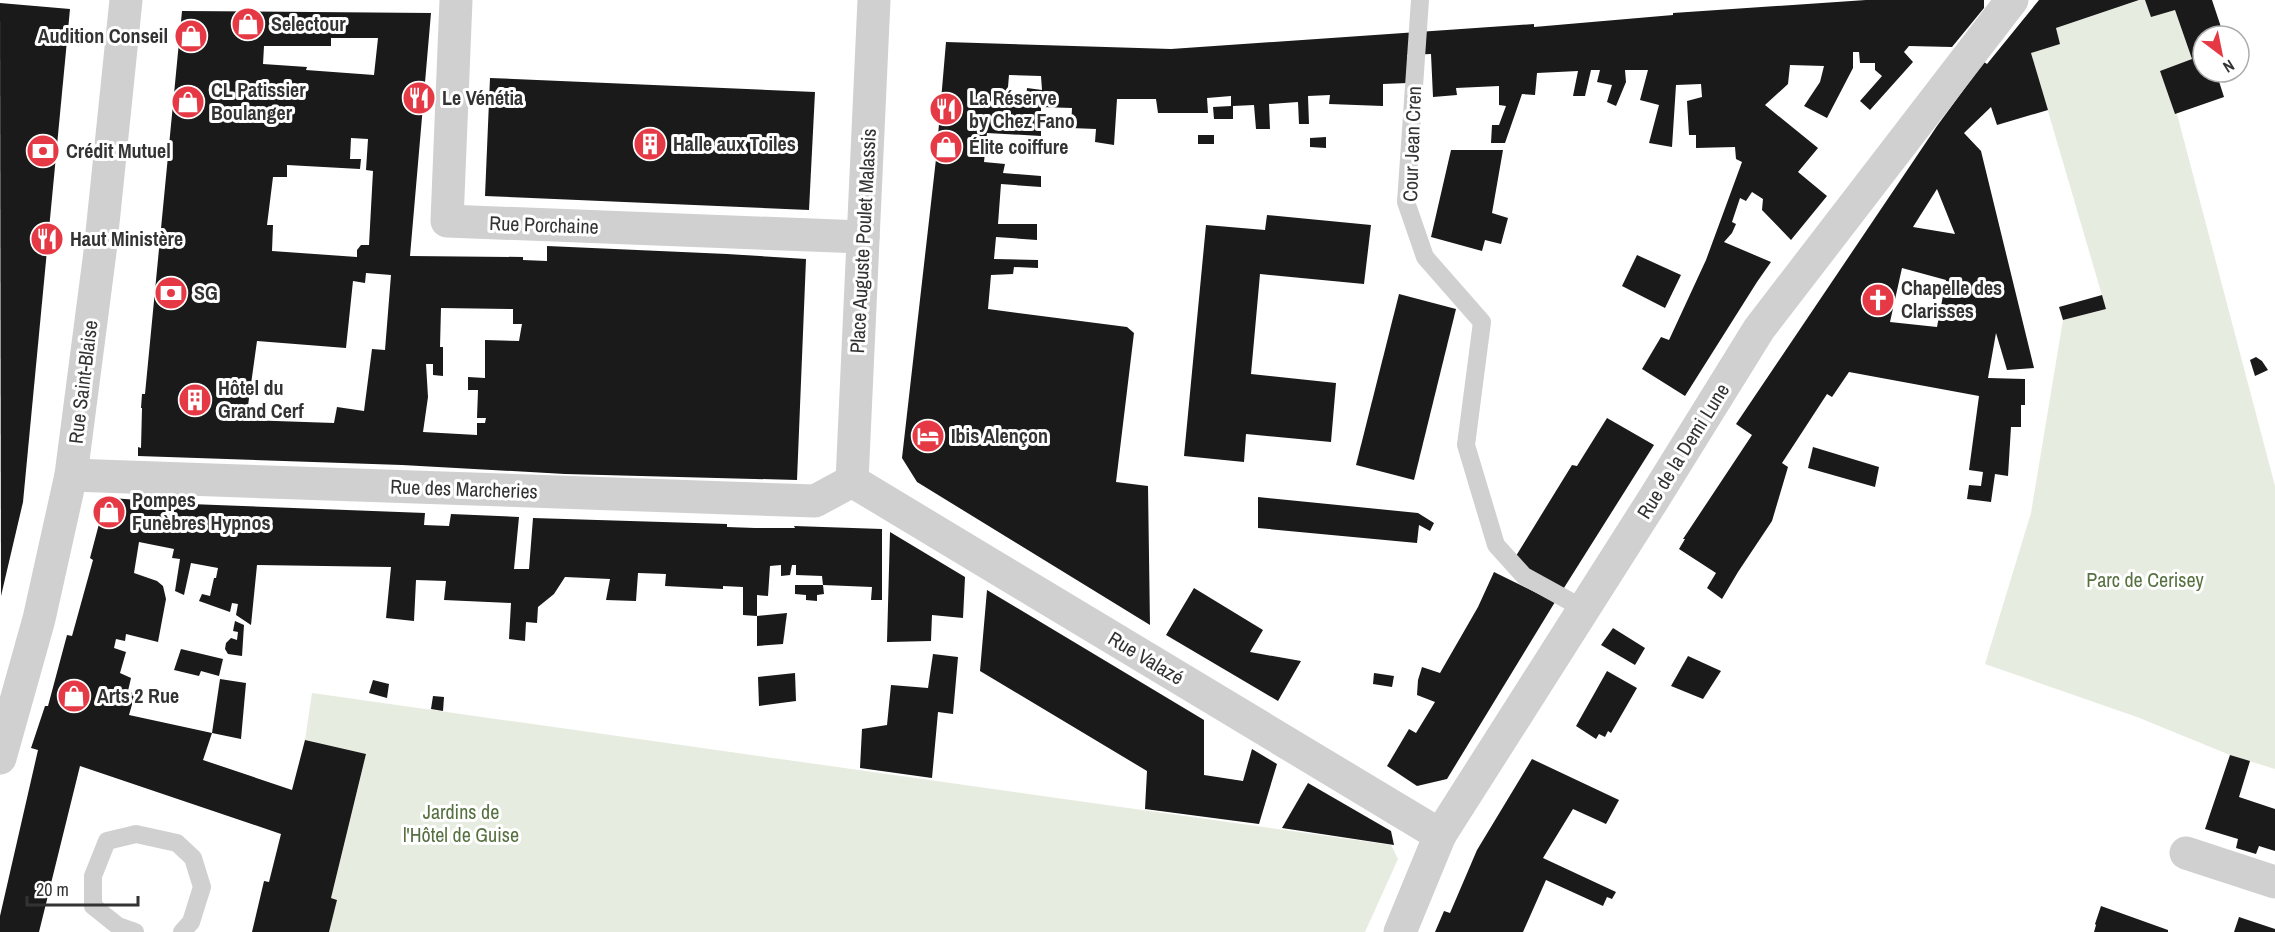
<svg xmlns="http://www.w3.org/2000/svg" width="2275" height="932" font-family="'Archivo Narrow',sans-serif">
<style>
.green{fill:#e6ecdf}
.building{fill:#1a1a1a;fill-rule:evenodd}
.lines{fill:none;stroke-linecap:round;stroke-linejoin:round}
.service{stroke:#d0d0d0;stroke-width:18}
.minor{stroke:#d0d0d0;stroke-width:33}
.tertiary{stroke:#d0d0d0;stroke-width:33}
.labels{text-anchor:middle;stroke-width:6;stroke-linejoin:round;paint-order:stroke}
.poi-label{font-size:20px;font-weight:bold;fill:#333;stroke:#fff;text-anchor:start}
.street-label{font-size:20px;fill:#333;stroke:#fff}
.park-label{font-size:20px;fill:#56703f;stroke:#fff}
</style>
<rect width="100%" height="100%" fill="#fff"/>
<!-- green -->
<g class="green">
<path d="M2140,0h7l28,10 17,49 -32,12 17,43 98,372v283l-45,-14 -93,-38 -152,-53 46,-151 32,-193 43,-11 -75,-256 29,-9 -4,-16z"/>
<path d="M312,693l1079,152 7,14 -33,73h-1036l8,-32 -6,-2 35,-143 -61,-15z"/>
</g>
<!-- building -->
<g class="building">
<path d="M1866,0h118v8l-32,39 -43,-1 -5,6 9,10 -43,48 -10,-9 22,-25 -7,-6v-7h-15l-1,-11h-6v16l-26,50 -23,-12 16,-24 4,-16 -34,-1 -2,19 -23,21 53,43 -20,24 29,24 -36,44 -29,-30 1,-11 -11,-7 -6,9 -6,-3 -8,24 4,2 -4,9 -8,9 47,20 -14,20 -72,114 -43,-27 19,-32 8,3 37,-80 36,-98 -6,-3 -1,-12 -39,1v-13h-7l-2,-34 15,-4 -1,-13 -25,1 -4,62 -23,-4 10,-38 -19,-5 8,-30h-23l1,12 -10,24 -9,-4 5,-17 -15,-3 3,-12h-9l-6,26h-12l5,-25 -41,2 -2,22 -13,-1 -17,49h-14l1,-18h7l7,-19 -7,-1v-19l-43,2 1,7 -24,2 -2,-43 -24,1 1,28 -25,1v22l-54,-2 1,-9 -22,1 1,28h-10l-1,-22 -29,2 1,25h-14l-2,-24 -21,1v13h-19l-1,-12 18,-1v-10l-24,2 1,15h-50l-2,-14h-39l-3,46 -19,-3 1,-13 -25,-1 1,-20 -31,-1v29l-54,-3 -3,29 21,2 -2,9 38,3v11l-40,-3 -3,40h39v16l-41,-3 -2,22 44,1v8l-24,-1 -1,7 -22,1 -3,34 139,18 7,6 -18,149 32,4 2,139 -233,-143 -15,-24 34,-299 10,-117 225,7 363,-25v3l139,-12v-2zM1009,75l32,1 1,14 -15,-2 -1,12 -19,-1z"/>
<path d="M2039,0h100l-83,28 4,16 -29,9 17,57 -51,15 -6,-18 -27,26 17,18 53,217 -27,2 -11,-37 -8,45 37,1v26h-4v22h-10l-3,49 -13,-2 -4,28 -24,-3 2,-14 12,1 2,-14 -14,-2 10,-74 -130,-24 -17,25 -5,-3 -45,69 6,4 -16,54 -34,51 -16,27 -15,-11 9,-15 -37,-24 6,-10h-2l69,-104 -16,-11 201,-298 47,-64 3,2zM1937,189l18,45 -42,-7zM1902,268l44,12 -9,47 -47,-5z"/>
<path d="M2145,0h67l12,36h-21v36h13l8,25 -49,17 -15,-43 32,-12 -17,-49 -24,7z"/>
<path d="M0,3l70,6 -47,493 -22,94z"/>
<path d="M182,11l249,2 -21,243 113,1v3l24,1v-15l180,8 79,5 -9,221 -232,-6 -163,-9 -264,-9v-9l3,1 1,-40h-1l1,-14h3zM331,38h47l-4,37 -68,-5 1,-3 -44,-3 1,-18h67zM351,138l17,1 -2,31 7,1 -4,74h-8l-4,5v7l-85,-6 1,-26h-6l6,-48h14v-12l73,4 1,-10h-11zM366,273l25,2 -6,75 -13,-1 -8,62 -27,-4 -3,16 -88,-3 11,-79 89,7 7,-67 12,2zM441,308l72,1v15h9l-3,17 -34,-1v38l-17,-1v13h10l-1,28h9l-1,5h-8v12l-54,-3 5,-35 -2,-33h7v11l10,1v-29h-3z"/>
<path d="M490,78l325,14 -6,118 -324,-14z"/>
<rect x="1198" y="135" width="16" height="9"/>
<path d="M1326,137v11l-16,-1v-9z"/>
<path d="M1451,150h52l-11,63 16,5 -7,26 -16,-4 -3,11 -51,-14z"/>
<path d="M1267,215l104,10 -7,59 -104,-10 -9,100 85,9 -5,59 -85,-8 -2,28 -60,-6 22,-231 59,5z"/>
<path d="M1637,255l44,20 -16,33 -43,-22z"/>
<path d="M1399,294l57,15 -42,171 -58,-15z"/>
<path d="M2102,295l4,14 -43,11 -4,-13z"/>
<path d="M2256,357l6,4 6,9 -13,6 -5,-16z"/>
<path d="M1607,418l47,27 -92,146 -51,-27 61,-99 5,1z"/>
<path d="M1813,447l66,20 -4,20 -67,-19z"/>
<path d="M1258,497l160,16 16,10 -4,8 -11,-6 -2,18 -159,-15z"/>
<path d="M112,498l78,6 235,9 -1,12 25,1 2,-12 68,3 -5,52h15l4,-51 194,6v3l28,1h40l-1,-2 88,3v71h-11l1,-13 -49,-2 1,9 -7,1v6l-11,-1v-5l-11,-1v-9h28l-1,-9 -26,-1v-10h-4l-2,10 -9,1v-11l-11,1 -2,30 -11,-1v21l-14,-1v-28l-20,-1v3l-58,-3 1,-12 -28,-1 -2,28 -30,-1 4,-21 -45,-2 -11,17 -16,13 -1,16 -11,-1 -1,19 -16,-2 2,-36 -67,-3 2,-19 -30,-1 -2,41 -28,-3 5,-51 -134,-2 -6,60 -15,-10 2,-11 -6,-1 -2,9 -31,-11 3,-7 8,2 4,-18h2l2,-10 -27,-5 -7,32 -9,-4 5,-32 -8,-1 2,-9 -35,-7 -5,31 23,8 6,5 3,13 -8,43 -32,-8 -1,7 -9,-2 -2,9 12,4 -6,21 11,5 -3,13 7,3 -6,21 83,18 -9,27 89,30 13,-50 61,14 -35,144 6,2 -8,32h-77l12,-51 5,1 12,-48 -201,-68 -41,166h-39v-16l38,-166 -7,-2 14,-42h3l19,-71 5,1 21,-76 -3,-2 14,-53z"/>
<path d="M890,532l75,45 -2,41 -31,-3 -1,26 -44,1z"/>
<path d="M1494,572l61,30 -108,177 -30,7 -30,-20 22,-37 7,4 19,-31 -18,-7 1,-15 4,-13 18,6 38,-66z"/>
<path d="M1194,588l69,42 -13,22 51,9 -23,40 -112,-66z"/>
<path d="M987,590l217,130v55l39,6 9,-32 25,15 -18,60 -114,-15 2,-38 -167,-100z"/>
<path d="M787,613l-4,31 -26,2v-30z"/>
<path d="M235,621l9,4 -2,31 -14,-2 -3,-5 1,-6 5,-5 6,2 1,-8 -5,-1z"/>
<path d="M1613,628l32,20 -10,17 -34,-20z"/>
<path d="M181,649l42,10 -4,17 -18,-5 -2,5 -25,-6z"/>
<path d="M933,654l25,3 -5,57 -15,-2 -6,66 -72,-10 2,-39 25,-4 4,-40 37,3z"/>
<path d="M1688,656l33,15 -18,28 -32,-13z"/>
<path d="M1607,671l30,17 -26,45 -3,-2 -3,6 -6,-3 -3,5 -20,-13z"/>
<path d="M795,673l1,28 -37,5 -1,-29z"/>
<path d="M1374,673l20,3 -2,11 -19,-3z"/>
<path d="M220,679l26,4 -5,56 -29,-6z"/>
<path d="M373,680l16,4 -2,14 -18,-5z"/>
<path d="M433,696l11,1 -1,14 -12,-2z"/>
<path d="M2230,755l20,6 -11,36 36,12v42l-16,-5 -3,8 -20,-6 2,-9 -33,-10z"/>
<path d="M1532,759l87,41 -13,24 -33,-15 -30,49 73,34 -4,7 -5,-2 -4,9 -57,-26 -23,52h-88l9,-21 6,2 27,-63z"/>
<path d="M1308,783l83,48 3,14 -112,-17z"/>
<path d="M2101,906l67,24v2h-74l2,-7 -1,-1z"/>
<path d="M2239,917l36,12v3h-41z"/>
</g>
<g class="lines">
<!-- service -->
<g class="service">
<path d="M1420,0l-14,202 19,55 57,65 -16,123 30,100 28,31 60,33"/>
<path d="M135,932l-17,-6 -25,-20v-30l14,-35 29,-7 41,9 16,15 9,29 -11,35 -9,10"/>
</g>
<!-- minor -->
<g class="minor">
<path d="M456,0l-9,221 416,16"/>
<path d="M71,475l744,26 37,-20"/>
<path d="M852,481l588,354"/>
<path d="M852,481l22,-481"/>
<path d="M2186,853l89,29"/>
<path d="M1400,932l40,-97 213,-335 106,-171 253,-329"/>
</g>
<!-- tertiary -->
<path class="tertiary" d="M0,758l39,-139 32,-144 29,-223 26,-252"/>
</g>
<!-- icons -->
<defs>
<g id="shop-disc" transform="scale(1.725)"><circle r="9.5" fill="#e63946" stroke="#fff"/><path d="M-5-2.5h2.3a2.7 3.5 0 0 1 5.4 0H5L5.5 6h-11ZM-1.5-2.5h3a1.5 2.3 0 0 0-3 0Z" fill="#fff"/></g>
<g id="restaurant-disc" transform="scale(1.725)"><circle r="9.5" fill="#e63946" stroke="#fff"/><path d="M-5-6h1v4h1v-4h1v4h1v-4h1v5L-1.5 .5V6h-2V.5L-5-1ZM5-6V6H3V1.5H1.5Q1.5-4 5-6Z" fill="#fff"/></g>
<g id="building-disc" transform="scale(1.725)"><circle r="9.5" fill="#e63946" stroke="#fff"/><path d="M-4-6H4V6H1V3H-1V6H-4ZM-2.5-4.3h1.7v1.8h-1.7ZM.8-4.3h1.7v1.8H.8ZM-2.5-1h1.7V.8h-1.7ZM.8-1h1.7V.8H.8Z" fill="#fff"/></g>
<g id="bank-disc" transform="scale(1.725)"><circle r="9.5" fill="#e63946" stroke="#fff"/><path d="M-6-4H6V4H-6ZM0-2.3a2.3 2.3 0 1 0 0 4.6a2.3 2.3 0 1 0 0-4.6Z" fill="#fff"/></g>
<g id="church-disc" transform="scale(1.725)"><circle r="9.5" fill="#e63946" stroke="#fff"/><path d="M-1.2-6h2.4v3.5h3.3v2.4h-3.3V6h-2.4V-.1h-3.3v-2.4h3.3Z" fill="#fff"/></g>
<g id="hotel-disc" transform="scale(1.725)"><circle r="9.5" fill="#e63946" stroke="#fff"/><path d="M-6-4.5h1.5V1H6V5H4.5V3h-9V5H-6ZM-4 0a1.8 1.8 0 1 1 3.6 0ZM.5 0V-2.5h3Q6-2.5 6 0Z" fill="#fff"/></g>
</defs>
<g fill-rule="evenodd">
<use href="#shop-disc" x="248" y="24"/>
<use href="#shop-disc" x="191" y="36"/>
<use href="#restaurant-disc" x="419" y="98"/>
<use href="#shop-disc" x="188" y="102"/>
<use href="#restaurant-disc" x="946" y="109"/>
<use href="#building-disc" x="650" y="144"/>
<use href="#shop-disc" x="946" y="147"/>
<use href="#bank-disc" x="43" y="151"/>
<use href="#restaurant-disc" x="47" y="239"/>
<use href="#bank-disc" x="171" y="293"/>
<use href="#church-disc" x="1878" y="300"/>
<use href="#building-disc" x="195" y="400"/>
<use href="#hotel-disc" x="928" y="436"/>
<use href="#shop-disc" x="109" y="512"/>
<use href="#shop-disc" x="74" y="696"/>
</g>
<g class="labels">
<!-- poi labels -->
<g class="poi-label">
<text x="271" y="31">Selectour</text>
<text x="168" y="43" text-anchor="end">Audition Conseil</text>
<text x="211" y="97">CL Patissier<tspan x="211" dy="23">Boulanger</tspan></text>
<text x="442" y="105">Le Vénétia</text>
<text x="969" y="105">La Réserve<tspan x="969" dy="23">by Chez Fano</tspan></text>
<text x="673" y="151">Halle aux Toiles</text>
<text x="969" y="154">Élite coiffure</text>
<text x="66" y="158">Crédit Mutuel</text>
<text x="70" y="246">Haut Ministère</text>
<text x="1901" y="295">Chapelle des<tspan x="1901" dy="23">Clarisses</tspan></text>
<text x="194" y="300">SG</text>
<text x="218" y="395">Hôtel du<tspan x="218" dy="23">Grand Cerf</tspan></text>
<text x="951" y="443">Ibis Alençon</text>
<text x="132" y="507">Pompes<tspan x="132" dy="23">Funèbres Hypnos</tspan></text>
<text x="97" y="703">Arts 2 Rue</text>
</g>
<!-- street labels -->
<g class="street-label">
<text transform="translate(1412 144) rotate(-88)" y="7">Cour Jean Cren</text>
<text transform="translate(544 225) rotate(2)" y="7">Rue Porchaine</text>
<text transform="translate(863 241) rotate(-87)" y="7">Place Auguste Poulet Malassis</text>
<text transform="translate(83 382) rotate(-83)" y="7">Rue Saint-Blaise</text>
<text transform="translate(1683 451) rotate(-58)" y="7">Rue de la Demi Lune</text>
<text transform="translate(464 489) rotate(2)" y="7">Rue des Marcheries</text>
<text transform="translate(1146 658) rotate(31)" y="7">Rue Valazé</text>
</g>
<!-- park labels -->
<g class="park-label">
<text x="2145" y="587">Parc de Cerisey</text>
<text x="461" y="819">Jardins de<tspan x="461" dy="23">l'Hôtel de Guise</tspan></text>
</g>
</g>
<!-- north arrow -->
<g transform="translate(2221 54) rotate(148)"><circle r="28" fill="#ffffff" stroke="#adadad" stroke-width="1.5"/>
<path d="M0-4.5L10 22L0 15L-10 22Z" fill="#e63946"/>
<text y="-9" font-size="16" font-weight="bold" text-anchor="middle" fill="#333333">N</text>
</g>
<!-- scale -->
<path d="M27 896v9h111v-9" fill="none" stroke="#333333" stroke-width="3"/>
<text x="36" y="896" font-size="18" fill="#333333" stroke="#ffffff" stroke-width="4.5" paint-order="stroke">20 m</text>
</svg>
